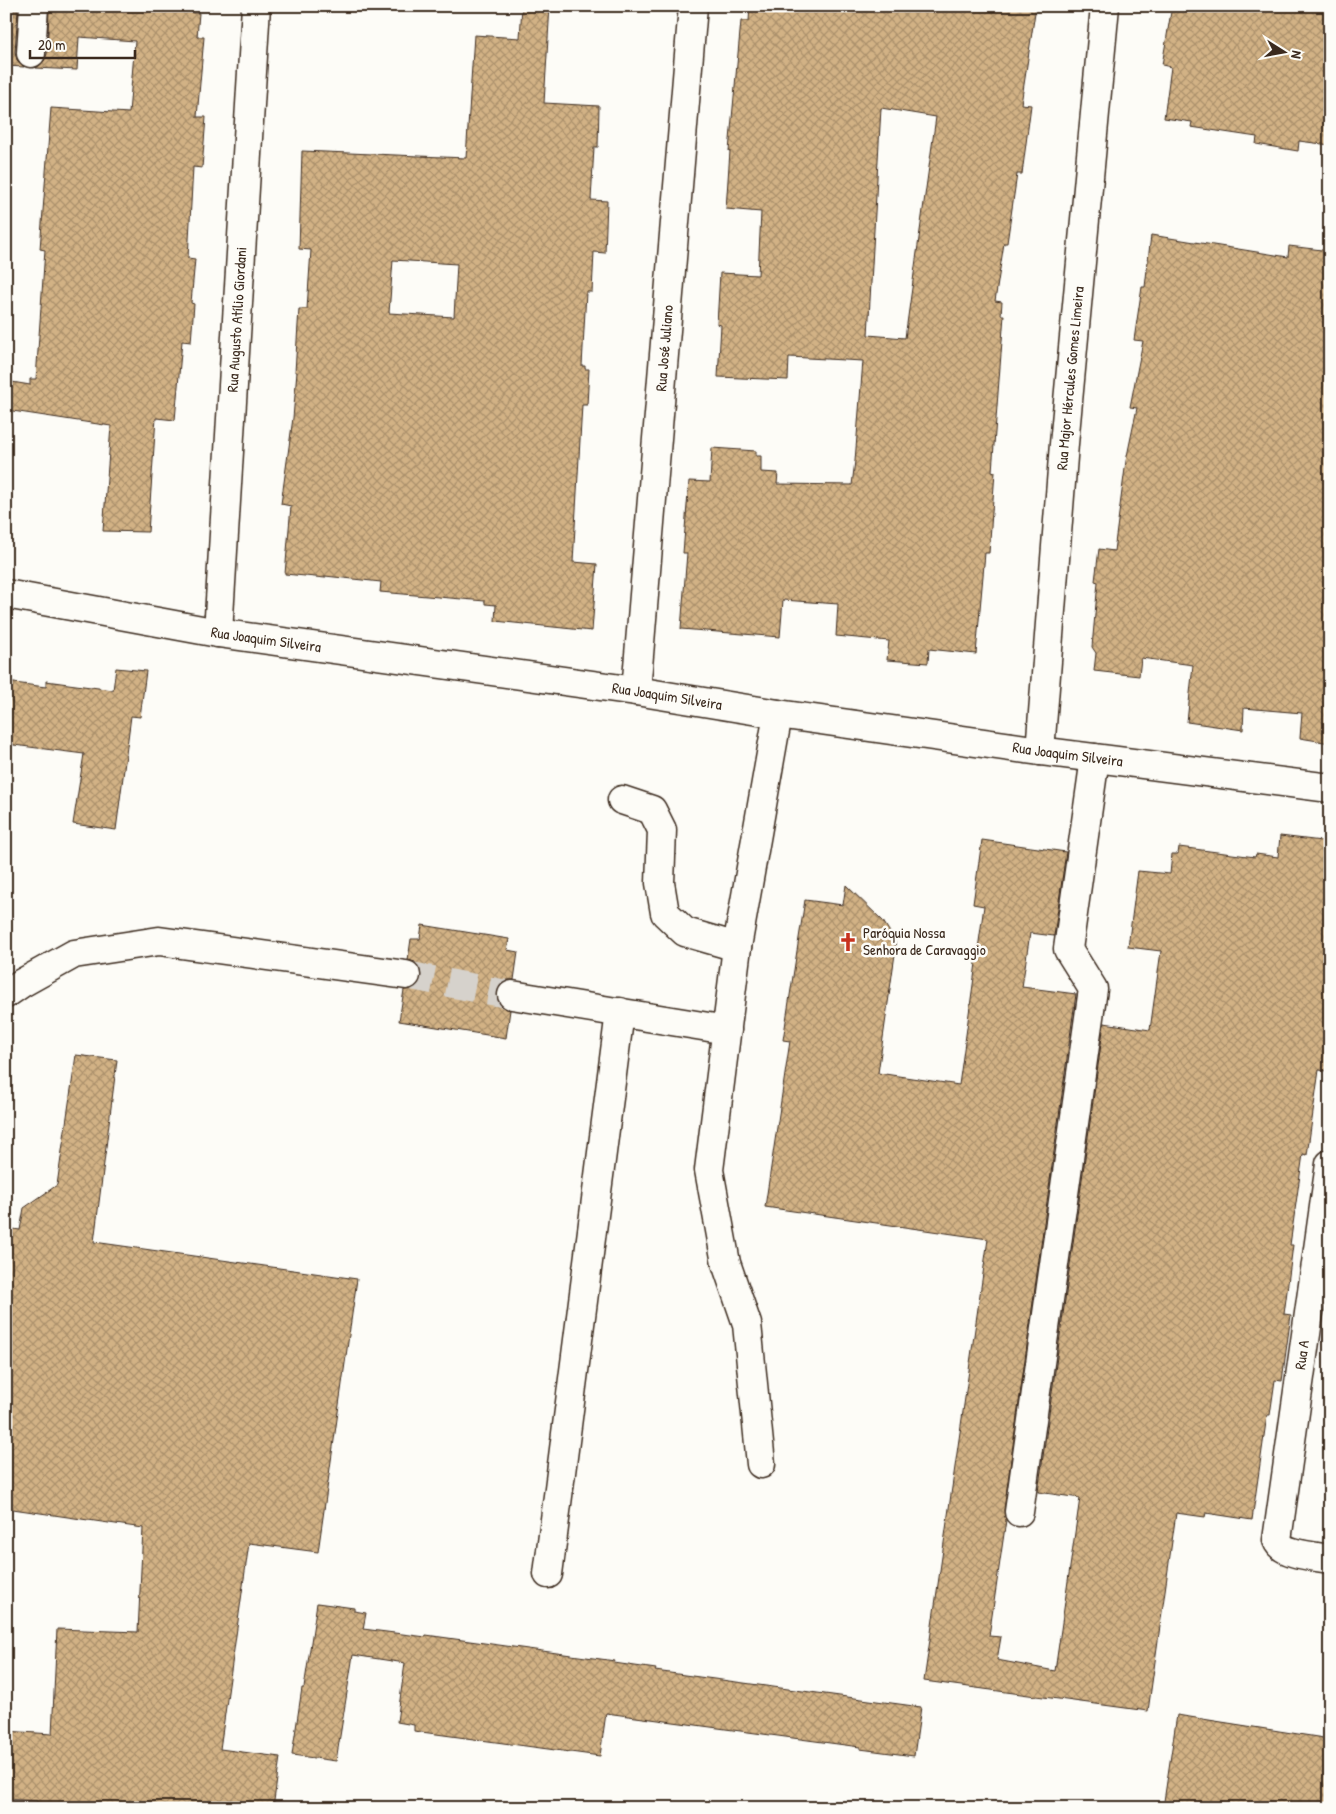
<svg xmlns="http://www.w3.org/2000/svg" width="1336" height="1814" font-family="'Patrick Hand',sans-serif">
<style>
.building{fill:url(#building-cross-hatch);stroke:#3b2a1e;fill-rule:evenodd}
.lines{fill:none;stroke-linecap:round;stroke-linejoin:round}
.minor-tunnel{stroke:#d6d2cc;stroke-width:28;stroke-dasharray:28 14;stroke-linecap:butt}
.minor-casing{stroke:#3b2a1e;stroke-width:31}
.minor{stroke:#fdfcf7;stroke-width:28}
.labels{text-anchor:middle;stroke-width:5;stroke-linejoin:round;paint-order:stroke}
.street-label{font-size:15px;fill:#3b2a1e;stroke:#fdfcf7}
.poi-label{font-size:15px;fill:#3b2a1e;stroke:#fdfcf7;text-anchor:start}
</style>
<defs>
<pattern id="building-cross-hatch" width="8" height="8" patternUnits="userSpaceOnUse" patternTransform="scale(1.25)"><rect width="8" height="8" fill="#d2b285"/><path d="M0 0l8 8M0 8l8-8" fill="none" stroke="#ac916c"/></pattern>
</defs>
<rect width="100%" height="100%" fill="#fdfcf7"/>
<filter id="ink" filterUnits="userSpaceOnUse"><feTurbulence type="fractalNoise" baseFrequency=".02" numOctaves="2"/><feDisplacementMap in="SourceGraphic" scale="10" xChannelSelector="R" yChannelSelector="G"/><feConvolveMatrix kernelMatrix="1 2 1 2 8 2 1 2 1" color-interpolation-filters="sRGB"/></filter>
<g filter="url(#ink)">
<!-- building -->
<g class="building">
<path d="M57,6h36l106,7 -2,24h7l-7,80h9l-4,51 -9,-1 -5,91 7,1 -4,44 3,1 -3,38 -9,-1 -7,79 -19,-2 -8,114 -45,-1 8,-105 -105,-16v-29l24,4v-6h6l9,-129 -5,-1 11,-141 78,5 6,-72 -56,-4 -2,33 -41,-2 8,-7 3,-7 2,-43h8z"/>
<path d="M522,6h28l-6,97 55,3 -1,41h-4l-3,53 16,1 -2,52 -11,-1 -2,40h-6l-4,74h3v3h4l-2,36h-5l-9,157 24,2 -5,67 -97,-10 1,-16 -11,-1v-3l-105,-9 1,-10 -56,-6v2l-40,-4 6,-68 -10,-2 12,-86 4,-46h-2l4,-63h8l4,-59 -12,-1 3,-98 164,7 8,-123 46,3zM393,260l64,4 -3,53 -65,-4z"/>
<path d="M750,6h286l-15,98 10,1 -9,69h-5l-10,69h-3l-9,58 7,1 -1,13h3l-12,156 3,1 -6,81h-4l-9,101 -47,-5 -1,14 -41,-3 2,-19 -53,-5 2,-32 -55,-4 -3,37 -99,-8 6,-76h-4l6,-72 21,1 2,-34 44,3v5h5v16l17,1 -1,11 75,1 3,-24 8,-100 -74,-4 -1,23 -70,-3 3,-52 -4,-1 3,-51 38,2 3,-63 -35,-3 4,-58h-1l12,-130h8zM881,108l55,9 -31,221 -37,-3z"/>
<path d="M1172,6h158v139l-31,-4 -1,10 -42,-7 1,-7 -66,-10 1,-5 -28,-4 7,-51 -9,-2z"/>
<path d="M6,10h12l-3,42 2,8 7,7 -18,-1z"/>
<path d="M1151,235l137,22 1,-11 41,5v492l-30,-5 2,-25 -58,-5 -1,22 -56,-8 6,-57 -52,-7 -2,18 -45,-5 2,-18 -4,-6 6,-65 -3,-1 4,-32 15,2 12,-90 11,-53 -7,-1 13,-66 -9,-1 8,-53h3z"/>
<path d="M116,668l30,3 -6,46 -9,-1 -15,114 -43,-6 11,-70 -78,-10v-62l40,5v-6l67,9z"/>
<path d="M1280,836l50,6v198l-4,31 -7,-1 -12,85 -4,-1 -13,91h3l-9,69 7,1 -5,36 -4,30 -7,-1 -5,35h-3l-15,105 -46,-7 -1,4 -29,-4 -28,198 -224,-30 64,-442 -223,-32 25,-166 -7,-1 22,-140 38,5 3,-20 37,36 11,18 2,8 -18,126 81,12 25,-179 -11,-2 9,-64 84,12 -12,84 -24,-3 -8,54 54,7 -72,516 2,10 -17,116 12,1 -4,23 58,11 25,-173 -42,-6 66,-469 46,7 11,-79 -33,-4 10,-76 32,3 2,-20h6l1,-7 76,10 1,-3 22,3z"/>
<path d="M422,925l87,14 -2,11 11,2 -4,28h-7l-7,5 -3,8v7l5,7 8,3 -4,28 -107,-17 5,-31 8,-1 7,-5 2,-6 -1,-9 -5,-7 -7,-2 3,-21h9z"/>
<path d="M76,1055l41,5 -23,182 263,37 -39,273 -69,-9 -29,206 60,8 -7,51h-236v-7l-31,-2v-68l46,3 5,-105 81,3 5,-104 -137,-20v-280l14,2 4,-22 33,-23z"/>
<path d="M317,1603l37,5v3l12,2 -3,16 63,8v-2l189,26 -1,2 42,6 -1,2 266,36 -7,49 -54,-7v-2l-254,-34 -6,43 -186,-25v-6l-17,-3 8,-59 -52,-8 -17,106 -44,-6 10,-67h2z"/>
<path d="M1177,1715l153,24v69h-167z"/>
</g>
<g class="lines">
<!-- minor-tunnel -->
<path class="minor-tunnel" d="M406,975l106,20"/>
<!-- minor casing -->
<g class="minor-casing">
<g id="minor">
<path d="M31,53l3,-47"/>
<path id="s1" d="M6,594l212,39 418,58 142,23 262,37 290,37"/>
<path id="s2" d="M218,633l38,-627"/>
<path id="s3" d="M636,691l57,-685"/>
<path id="s4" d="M1040,751l24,-307 41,-438"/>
<path d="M622,800l30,10 10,20 -2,53 5,30 20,19 52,15"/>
<path d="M6,994l16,-11 52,-29 85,-13 247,34"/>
<path d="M512,995l215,35"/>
<path d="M1330,1164l-53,376c5,15 38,16 53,19"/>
<path d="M761,1464l-14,-140 -21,-61 -17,-93 28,-223 41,-233"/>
<path d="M1019,1512l74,-523 -25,-40 27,-191"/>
<path d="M548,1574l72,-562"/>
</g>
</g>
<!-- minor -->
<use href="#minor" class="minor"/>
</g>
</g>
<!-- icons -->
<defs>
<g id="church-bare" transform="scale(1.5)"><path d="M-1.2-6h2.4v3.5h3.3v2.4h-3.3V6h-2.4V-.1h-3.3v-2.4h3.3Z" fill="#c8321e" stroke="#fdfcf7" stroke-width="2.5" paint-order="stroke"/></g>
</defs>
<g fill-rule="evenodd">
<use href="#church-bare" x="848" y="942"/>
</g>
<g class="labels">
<!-- street labels -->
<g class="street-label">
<text dy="5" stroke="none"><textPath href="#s2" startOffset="314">Rua Augusto Atílio Giordani</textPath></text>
<text dy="5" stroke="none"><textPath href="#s3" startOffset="344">Rua José Juliano</textPath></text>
<text dy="5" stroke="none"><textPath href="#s4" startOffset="374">Rua Major Hércules Gomes Limeira</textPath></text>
<text dy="5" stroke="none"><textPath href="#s1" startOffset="264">Rua Joaquim Silveira</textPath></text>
<text dy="5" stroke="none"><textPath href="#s1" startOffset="669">Rua Joaquim Silveira</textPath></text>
<text dy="5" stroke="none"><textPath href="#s1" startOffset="1074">Rua Joaquim Silveira</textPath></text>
<text transform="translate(1302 1355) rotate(-82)" y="5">Rua A</text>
</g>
<!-- poi labels -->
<g class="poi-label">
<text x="863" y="938">Paróquia Nossa<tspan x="863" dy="17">Senhora de Caravaggio</tspan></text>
</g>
</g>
<!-- margin -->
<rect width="1336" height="1814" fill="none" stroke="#fdfcf7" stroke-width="25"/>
<rect x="12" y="12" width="1311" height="1789" fill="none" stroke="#3b2a1e" stroke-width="2" filter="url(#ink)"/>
<!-- north arrow -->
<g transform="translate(1284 52) rotate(101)" stroke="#fdfcf7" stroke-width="4" paint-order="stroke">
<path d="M0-4L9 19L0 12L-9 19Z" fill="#3b2a1e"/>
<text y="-8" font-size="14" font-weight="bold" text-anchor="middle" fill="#3b2a1e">N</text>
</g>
<!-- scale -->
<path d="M30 50v8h105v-8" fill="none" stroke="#3b2a1e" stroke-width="2.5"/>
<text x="38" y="50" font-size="15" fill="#3b2a1e" stroke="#fdfcf7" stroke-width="4" paint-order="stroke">20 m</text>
</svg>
